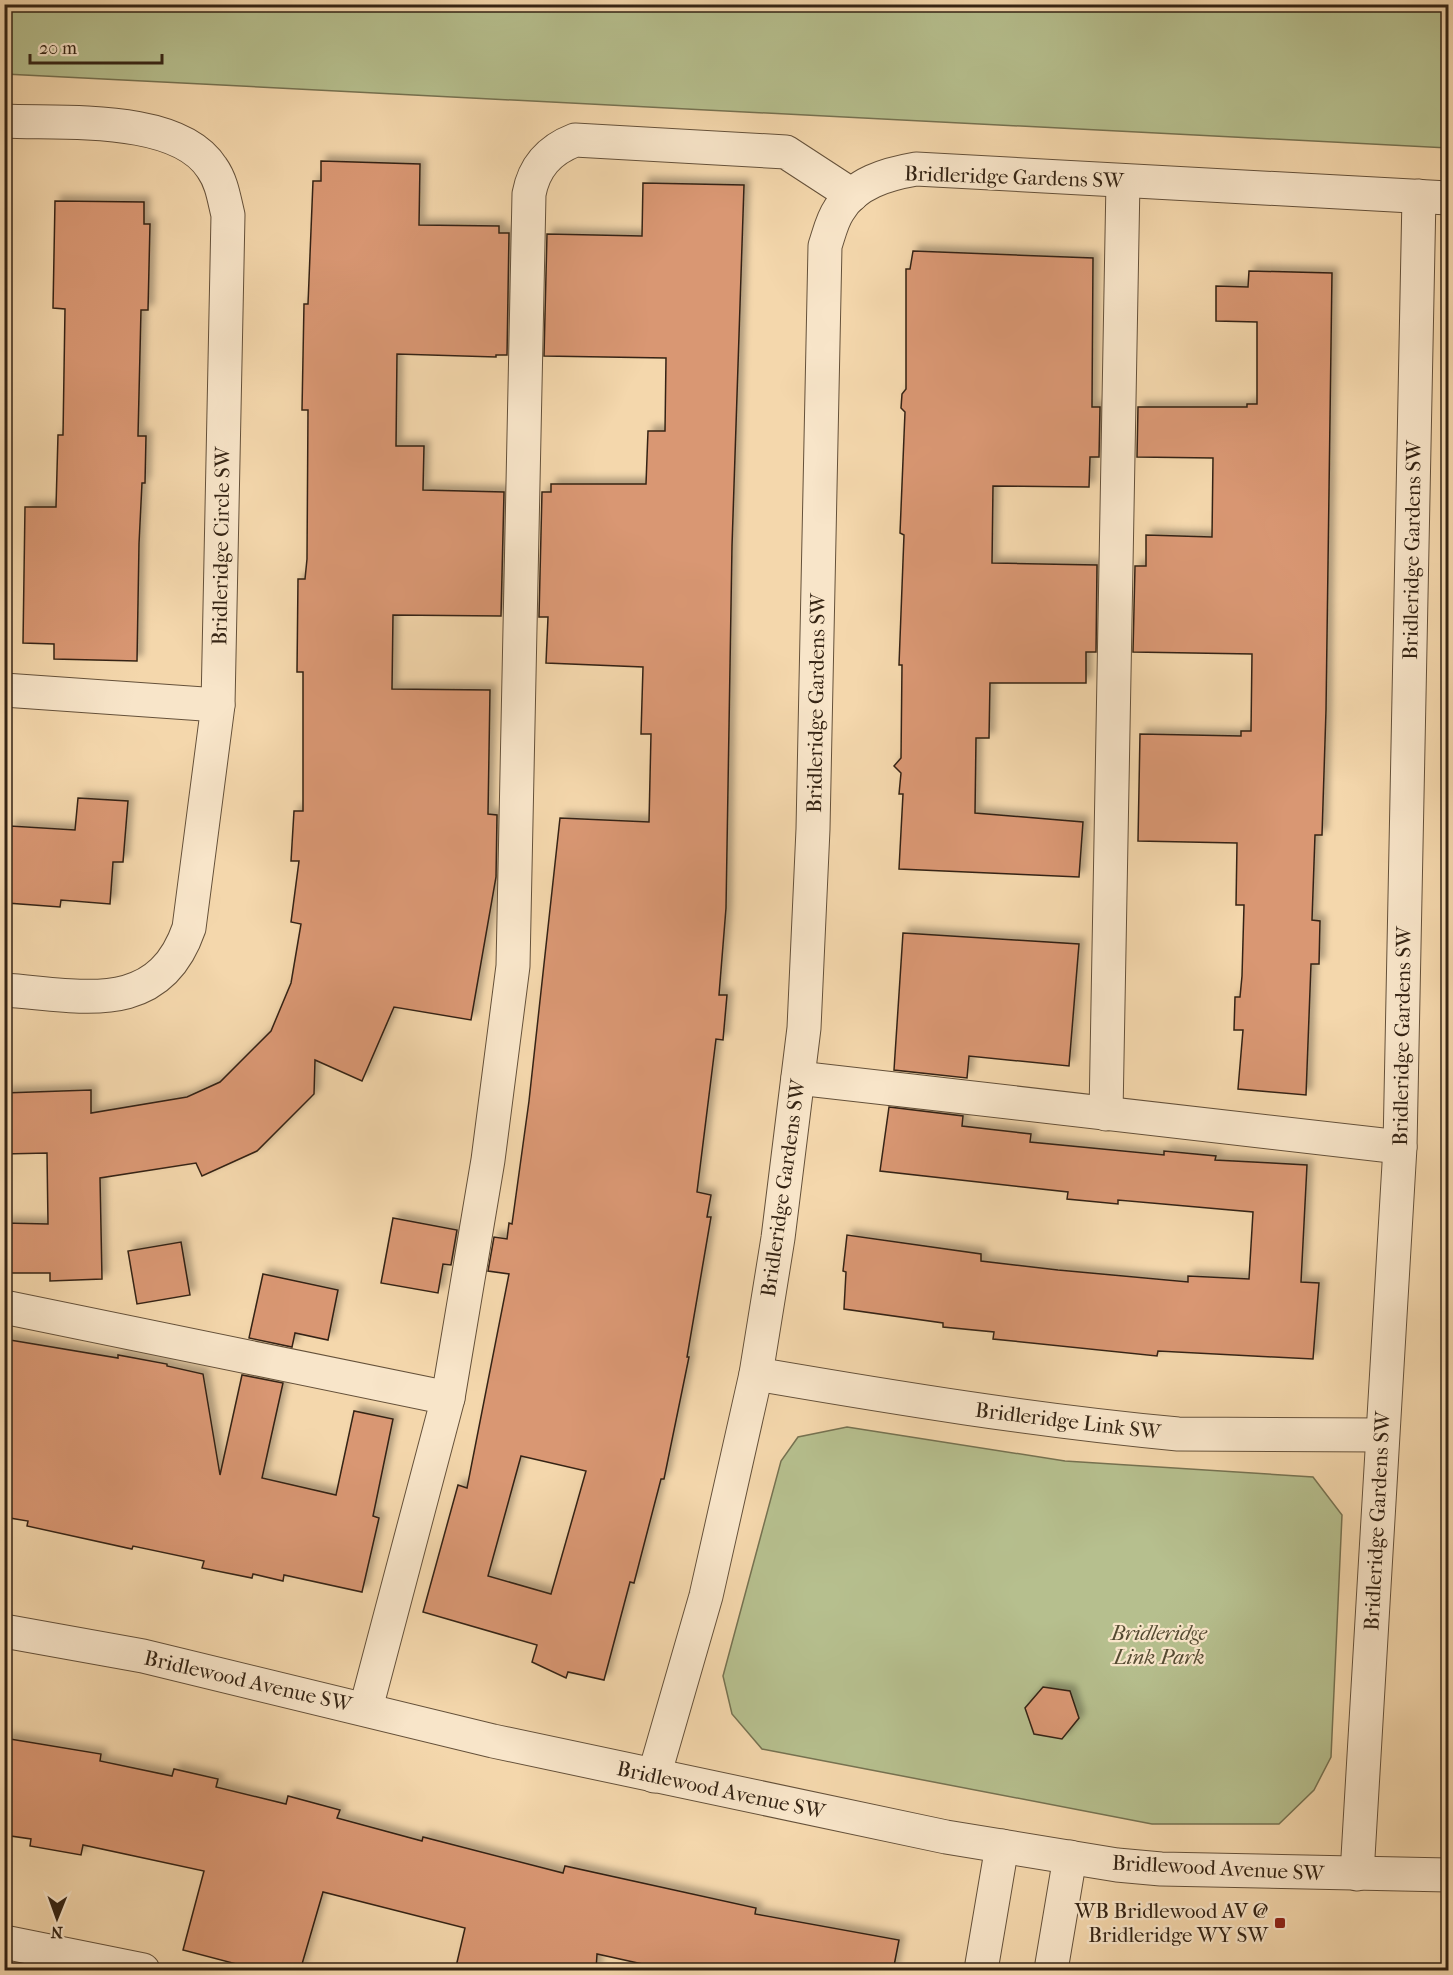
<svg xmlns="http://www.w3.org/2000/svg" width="1453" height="1975" font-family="'IM FELL French Canon',serif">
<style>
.green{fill:#b6bf8e;stroke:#767251;stroke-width:1.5}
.building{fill:#d99773;stroke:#352414;stroke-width:1.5;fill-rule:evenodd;filter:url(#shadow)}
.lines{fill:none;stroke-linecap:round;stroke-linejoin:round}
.minor-casing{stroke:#65513a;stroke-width:35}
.minor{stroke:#f8e5c9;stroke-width:33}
.poi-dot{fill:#8f2418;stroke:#f8e5c9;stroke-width:2}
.labels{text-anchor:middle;stroke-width:4.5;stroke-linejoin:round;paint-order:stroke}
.street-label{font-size:21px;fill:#352414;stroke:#f8e5c9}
.park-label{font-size:21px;font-style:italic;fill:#554b32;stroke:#f8e5c9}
.poi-label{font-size:21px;fill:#352414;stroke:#f8e5c9;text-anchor:end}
</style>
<defs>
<filter id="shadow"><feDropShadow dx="5.5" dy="-5.5" stdDeviation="3" flood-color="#0004"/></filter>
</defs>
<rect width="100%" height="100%" fill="#f4d7ac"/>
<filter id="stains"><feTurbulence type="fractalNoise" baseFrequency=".00333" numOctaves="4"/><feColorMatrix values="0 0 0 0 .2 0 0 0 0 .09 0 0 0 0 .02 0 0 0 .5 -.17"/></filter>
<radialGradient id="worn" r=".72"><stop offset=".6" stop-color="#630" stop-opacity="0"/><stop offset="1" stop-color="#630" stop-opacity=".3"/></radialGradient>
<!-- green -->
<g class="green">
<path d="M4,5h1444v143l-1443,-74z"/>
<path d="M847,1427l218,34 248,16 29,38 -11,242 -17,33 -35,34h-127l-390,-75 -30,-35 -9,-38 58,-215 17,-24z"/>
</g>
<!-- building -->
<g class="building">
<path d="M321,161l99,3 -1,61 80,1v7h10l-2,122h-11v2l-99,-3 -1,92h28l-1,44 81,2 -3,124 -108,-1 -1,74 98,1 -2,124 9,1 -1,62 -25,143 -77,-13 -32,74 -47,-21 -1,34 -57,57 -55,25 -6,-13 -96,15 2,101 -52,2v-8h-46v-50l44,1 -1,-71 -43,1v-61l87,-3v23l96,-16 33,-15 51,-51 20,-48 10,-59 -10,-2 8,-61h-8l3,-50h9v-139h-6l1,-93h7l2,-20 1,-149h-6l2,-106h4l5,-123h8z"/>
<path d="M643,183l101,2 -12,361 -6,362 -7,87h8l-4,45 -7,-1 -19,153 14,3 -4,22h4l-24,140h2l-25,122h-3l-27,104 -4,-1 -26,98 -36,-8 -2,6 -34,-16 5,-17 -114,-33 35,-127 9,3 42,-214 -21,-3 6,-34 13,2 2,-16 3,1 17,-123 31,-283 89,4 2,-88h-10l2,-67 -97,-4 2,-46h-9l3,-125h9v-8h95l2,-53h17l1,-73 -122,-2 3,-122 95,2zM521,1456l65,15 -35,123 -63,-18z"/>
<path d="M55,201l89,1v22h6l-2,86h-7l-3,126h8l-1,47h-3l-3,61 -2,117 -83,-2v-15l-31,-1 2,-136h31l2,-72h5l2,-126 -12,-1z"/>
<path d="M913,251l180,7 -1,149h8l-1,50h-9l-1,30 -96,-1 -1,77 105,2 -1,87h-10v31h-96l-1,55h-13l-1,75 108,9 -4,55 -180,-8 4,-75h-4l2,-21 -7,-7 7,-8 1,-93h-3l5,-130 -4,-2 5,-121 -4,-4 1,-14 4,-5v-120h4z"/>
<path d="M1249,271l83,2 -6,437 -4,125h-7l-3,85 8,1 -1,43h-8l-5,131 -68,-6 5,-59h-9l1,-33h5l2,-21 2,-71h-8l1,-62 -99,-2 2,-107 101,2v-5h10l1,-77 -119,-2 2,-86h11v-31l66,2 1,-79 -76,-1 1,-50h109v-3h10v-82l-41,-1v-35l32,1z"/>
<path d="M78,798l50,3 -5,61h-10l-3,42 -49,-4 -1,7 -53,-4 3,-77 65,4z"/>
<path d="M903,933l176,11 -10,122 -100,-10 -2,22 -73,-8z"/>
<path d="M889,1107l74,9 -1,10 69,8 -1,8 134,13v-4l52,5 -1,4 92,5 -6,117 18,1 -6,76 -155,-8 -1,5 -164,-17 1,-7 -51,-5v-4l-99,-14 2,-37 -3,-1 4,-36 134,19v7l77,9 130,12v-6l61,3 4,-67 -135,-12v4l-51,-5 1,-7 -188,-21z"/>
<path d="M393,1218l64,12 -6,35 -8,-1 -5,29 -57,-10z"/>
<path d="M181,1242l9,53 -53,9 -9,-53z"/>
<path d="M263,1274l75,16 -10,50 -33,-7 -3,14 -43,-9z"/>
<path d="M4,1339l114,19v-3l49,9v2l36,8 17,101 22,-100 41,8 -21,95 74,17 18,-84 39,8 -20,97 6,2 -17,74 -78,-17 -1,6 -30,-7 -1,4 -50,-10 2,-7 -71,-15 -1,3 -105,-23 1,-5 -24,-4z"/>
<path d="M1043,1687l27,4 9,27 -17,21 -28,-5 -9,-26z"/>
<path d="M4,1738l97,16 -1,7 72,15 2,-7 44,10 -2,8 70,17 2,-8 52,14 -3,8 85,23 1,-4 140,36 2,-7 191,42 -1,6 144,26 -6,31h-219l-77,-17 -1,17h-141l10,-43 -142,-36 -23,79h-37l-80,-21 21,-79 -121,-26 -2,10 -51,-9 1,-7 -27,-4z"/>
</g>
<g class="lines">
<!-- minor casing -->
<g class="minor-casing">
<g id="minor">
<path d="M4,121c58,3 174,-7 208,47 10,14 12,31 16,47l-10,490 -29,223c-31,90 -109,67 -185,62"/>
<path d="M4,690l214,15"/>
<path d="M798,1078l602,69"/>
<path d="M1106,1114l17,-933"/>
<path d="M4,1307l444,91"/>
<path d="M756,1374c140,24 281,47 422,60l204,1"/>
<path d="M4,1631l139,25 350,85 453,96 171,28 44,4 287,6"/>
<path d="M366,1708l82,-310 40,-238 25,-194 16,-772c5,-27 20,-44 46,-54l211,12 66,43"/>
<path d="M654,1776l52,-180 50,-222 22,-136 26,-210 9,-199 12,-583c4,-12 7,-26 14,-36 16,-27 48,-36 77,-41l532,29"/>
<path d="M1357,1874l43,-727 19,-951"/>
<path d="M4,1942l139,28"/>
<path d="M981,1970l21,-124"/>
<path d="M1051,1970l19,-113"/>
</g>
</g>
<!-- minor -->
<use href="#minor" class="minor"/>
</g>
<!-- markers -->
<rect class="poi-dot" x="1274" y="1917" width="12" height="12" rx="3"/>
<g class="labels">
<!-- street labels -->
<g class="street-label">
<text transform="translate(1014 177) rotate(2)" y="7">Bridleridge Gardens SW</text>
<text transform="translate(221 546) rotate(-89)" y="7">Bridleridge Circle SW</text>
<text transform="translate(1412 550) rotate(-89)" y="7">Bridleridge Gardens SW</text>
<text transform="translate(816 703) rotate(-89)" y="7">Bridleridge Gardens SW</text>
<text transform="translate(1402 1036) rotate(-89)" y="7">Bridleridge Gardens SW</text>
<text transform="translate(783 1188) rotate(-82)" y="7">Bridleridge Gardens SW</text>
<text transform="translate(1068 1421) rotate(7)" y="7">Bridleridge Link SW</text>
<text transform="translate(1377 1521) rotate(-87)" y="7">Bridleridge Gardens SW</text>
<text transform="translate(248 1681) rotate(13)" y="7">Bridlewood Avenue SW</text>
<text transform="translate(721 1790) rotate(12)" y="7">Bridlewood Avenue SW</text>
<text transform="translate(1218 1868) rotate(3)" y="7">Bridlewood Avenue SW</text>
</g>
<!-- park labels -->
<g class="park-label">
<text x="1159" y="1640">Bridleridge<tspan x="1159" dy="24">Link Park</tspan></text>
</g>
<!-- poi labels -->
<g class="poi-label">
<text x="1268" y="1918">WB Bridlewood AV @<tspan x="1268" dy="24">Bridleridge WY SW</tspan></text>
</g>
</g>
<!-- margin -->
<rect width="1453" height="1975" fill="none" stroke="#f4d7ac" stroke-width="24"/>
<rect x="6" y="6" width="1441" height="1963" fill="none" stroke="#352414" stroke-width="3"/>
<rect x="12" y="12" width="1429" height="1951" fill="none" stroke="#352414" stroke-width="1.5"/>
<!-- north arrow -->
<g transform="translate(57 1918) rotate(181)" stroke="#f8e5c9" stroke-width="4.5" paint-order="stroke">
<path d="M0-4.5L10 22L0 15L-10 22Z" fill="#352414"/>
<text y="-9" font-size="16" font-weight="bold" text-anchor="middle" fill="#352414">N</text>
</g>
<!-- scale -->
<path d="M30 54v9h132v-9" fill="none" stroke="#352414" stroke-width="3"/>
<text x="39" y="54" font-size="18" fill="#352414" stroke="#f8e5c9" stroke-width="4.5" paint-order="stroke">20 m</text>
<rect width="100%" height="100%" filter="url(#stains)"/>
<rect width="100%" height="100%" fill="url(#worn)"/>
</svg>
